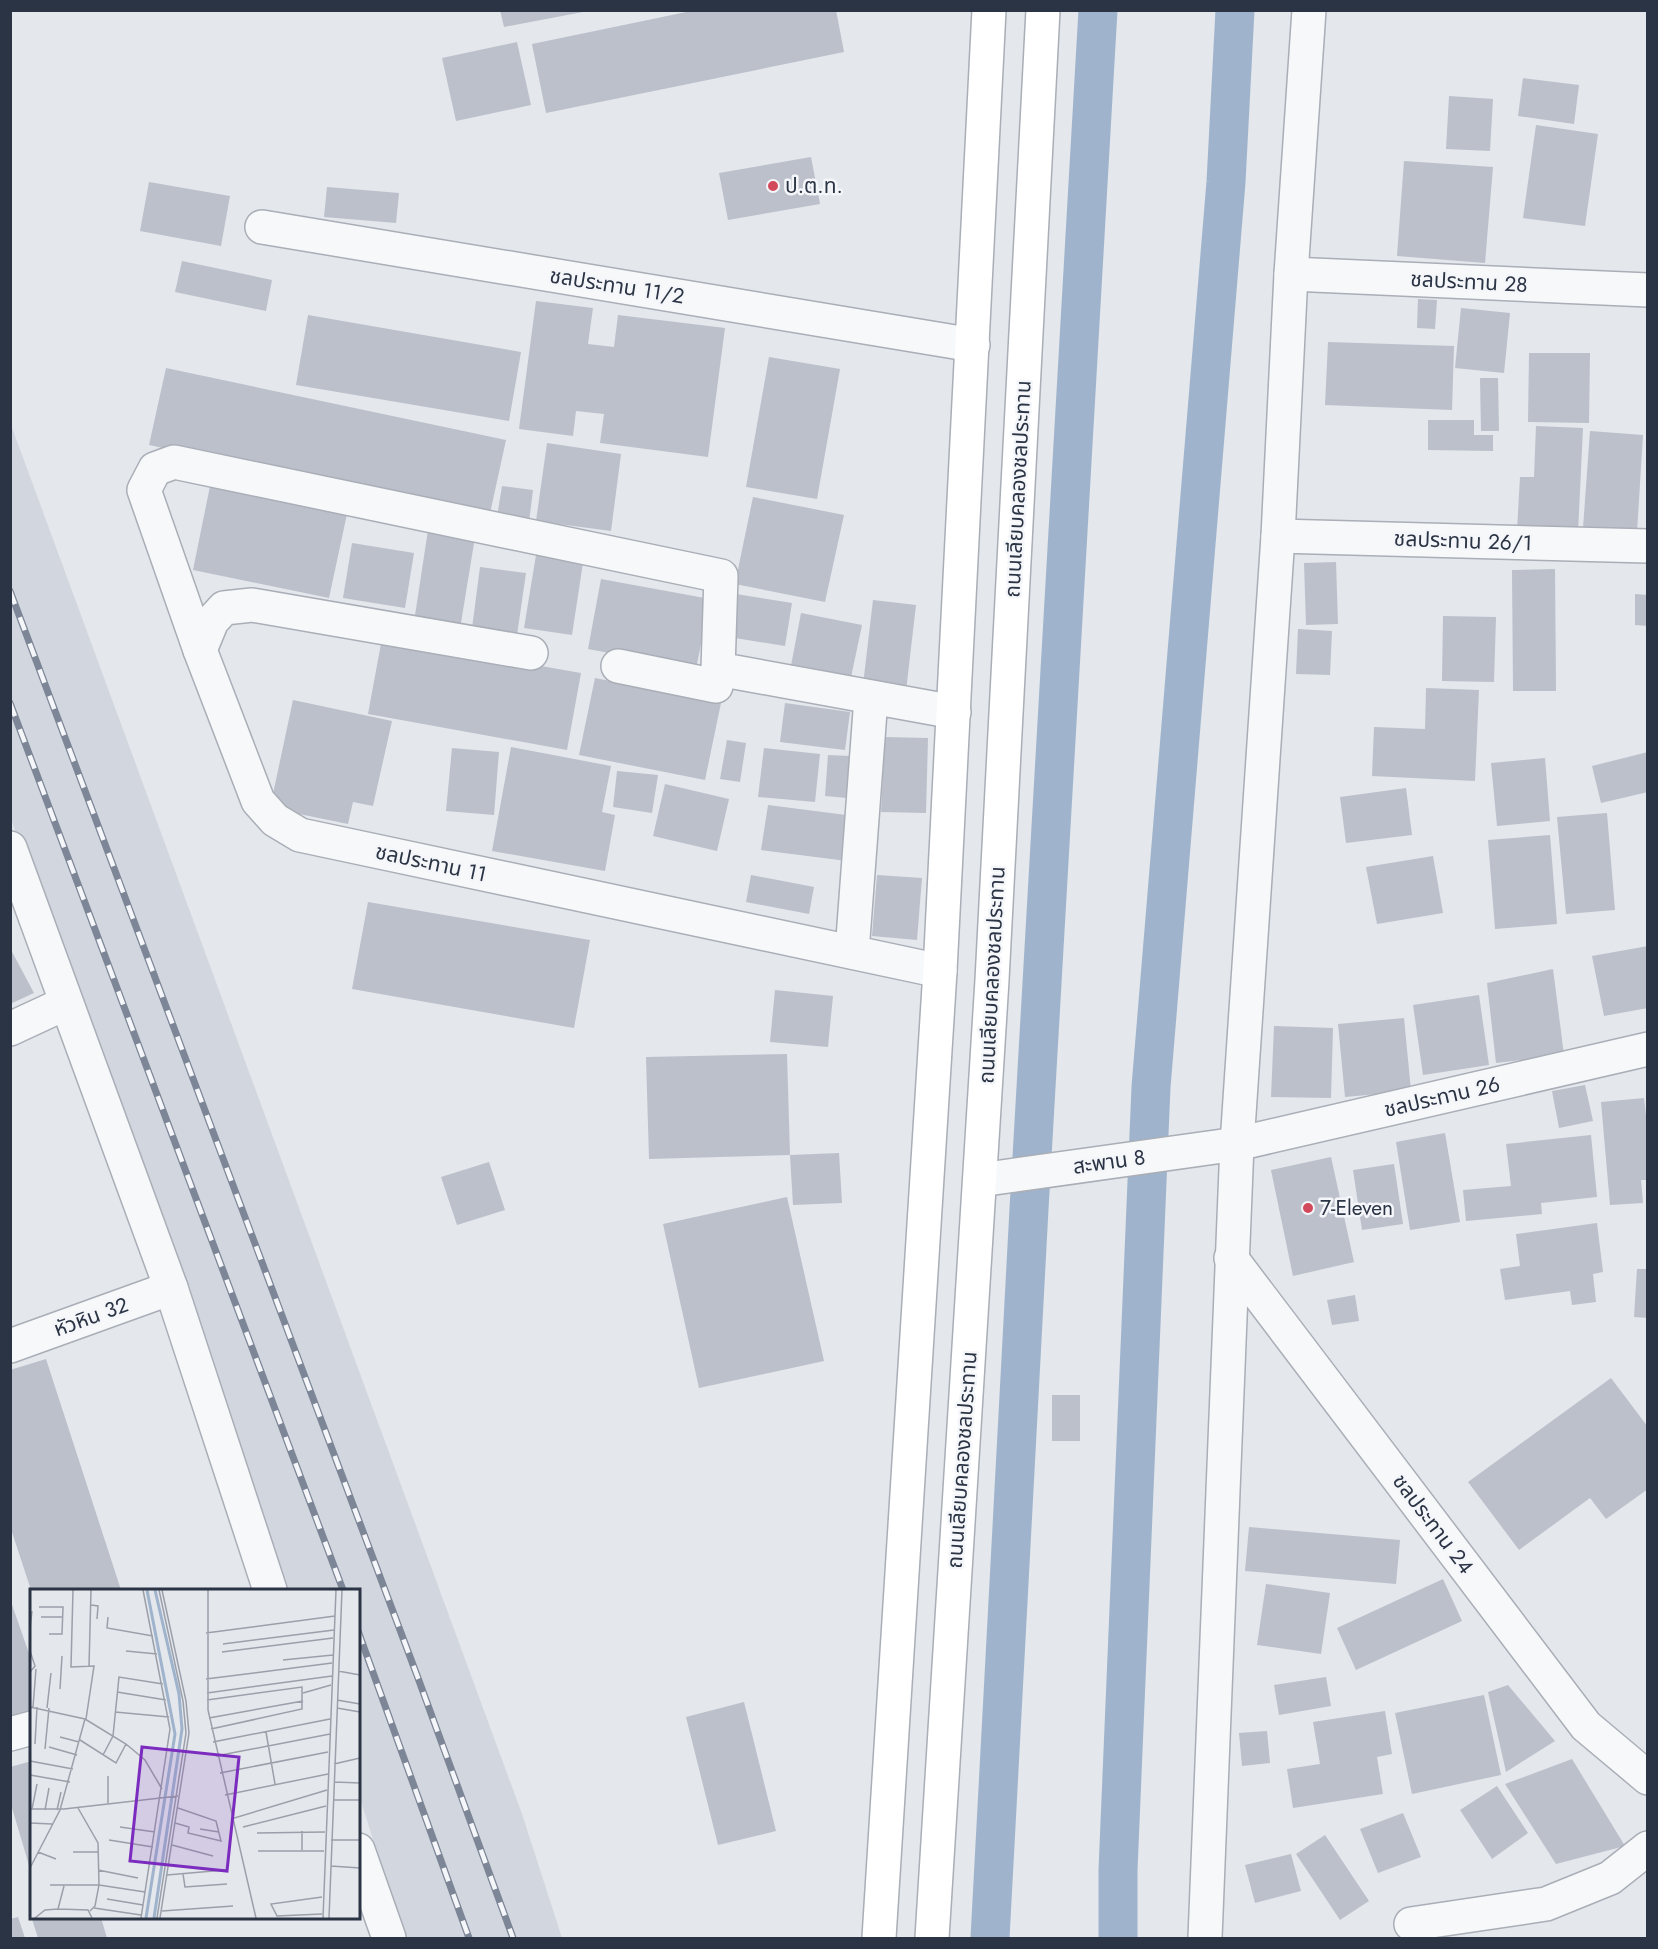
<svg xmlns="http://www.w3.org/2000/svg" width="1658" height="1949" font-family="Jost,'Noto Sans Thai',sans-serif">
<style>
.built{fill:#d2d6de}
.lines{fill:none;stroke-linecap:round;stroke-linejoin:round}
.canal{stroke:#9fb4cc;stroke-width:39}
.building{fill:#bbc0ca}
.street-casing{stroke:#a9aeb7;stroke-width:36}
.secondary-casing{stroke:#a9aeb7;stroke-width:36}
.street{stroke:#f7f8fa;stroke-width:33}
.secondary{stroke:#fff;stroke-width:33}
.rail-casing{stroke:#7d8696;stroke-width:7}
.rail{stroke:#f4f6f9;stroke-width:4.5;stroke-dasharray:14;stroke-linecap:butt}
.poi-dot{fill:#d1495b;stroke:#f4f6f9;stroke-width:2}
.labels{text-anchor:middle;stroke-width:5;stroke-linejoin:round;paint-order:stroke}
.poi-label{font-size:21px;fill:#2b3445;stroke:#f4f6f9;text-anchor:start}
.street-label{font-size:21px;fill:#2b3445;stroke:#f4f6f9}
.inset-river{fill:none;stroke:#9fb4cc;stroke-width:3}
.inset-road{fill:none;stroke:#9a9fa9;stroke-width:1.5}
.view{fill:#7b2cbf;fill-opacity:0.15;stroke:#7b2cbf;stroke-width:3}
.inset-edge{fill:none;stroke:#2b3445;stroke-width:3}
</style>
<rect width="100%" height="100%" fill="#e4e7ec"/>
<!-- built -->
<path class="built" d="M11,425l511,1389 40,124h-158l-45,-143 -1,-205h-71l-276,-771z"/>
<g class="lines">
<!-- canal -->
<g class="canal">
<path d="M990,1938l39,-729 69,-1199"/>
<path d="M1118,1938v-68l33,-783 75,-905 9,-172"/>
</g>
</g>
<!-- building -->
<g class="building">
<path d="M500,10h83v2l-79,15z"/>
<path d="M696,10h140l8,42 -298,61 -14,-69z"/>
<path d="M517,42l14,63 -75,16 -14,-63z"/>
<path d="M1523,78l56,7 -5,39 -56,-8z"/>
<path d="M1449,96l44,3 -3,52 -44,-2z"/>
<path d="M1536,125l62,9 -13,92 -62,-8z"/>
<path d="M811,157l9,47 -92,16 -9,-47z"/>
<path d="M1404,161l89,6 -8,96 -88,-7z"/>
<path d="M149,182l81,14 -9,50 -81,-15z"/>
<path d="M327,187l72,6 -3,30 -72,-6z"/>
<path d="M182,261l90,19 -6,31 -91,-19z"/>
<path d="M1418,299l19,1 -2,29 -18,-1z"/>
<path d="M536,301l57,7 -5,36 26,3 4,-32 107,13 -17,129 -108,-14 4,-29 -28,-3 -3,25 -54,-7z"/>
<path d="M1461,308l49,5 -6,60 -49,-5z"/>
<path d="M308,315l213,37 -12,69 -213,-36z"/>
<path d="M1328,342l126,4 -2,64 -127,-5z"/>
<path d="M1529,353h61l-1,70 -61,-1z"/>
<path d="M769,357l71,12 -23,130 -71,-12z"/>
<path d="M166,368l340,72 -17,78 -340,-73z"/>
<path d="M1480,378h18l1,53h-18z"/>
<path d="M1428,420h46v15h19v16l-65,-1z"/>
<path d="M1536,426l47,2 -5,105 -61,-3 3,-53h14z"/>
<path d="M1590,431l53,4 -6,97 -54,-4z"/>
<path d="M547,443l74,11 -10,77 -75,-10z"/>
<path d="M210,486l137,28 -18,84 -136,-28z"/>
<path d="M502,486l31,4 -4,32 -32,-5z"/>
<path d="M753,497l91,18 -19,87 -90,-18z"/>
<path d="M428,530l47,7 -15,92 -46,-7z"/>
<path d="M352,543l62,10 -9,55 -62,-10z"/>
<path d="M537,549l47,7 -12,79 -48,-7z"/>
<path d="M1336,562l2,62 -32,1 -2,-62z"/>
<path d="M480,567l46,6 -10,69 -45,-6z"/>
<path d="M1555,569l1,122h-43l-1,-121z"/>
<path d="M601,579l109,20 -14,70 -108,-20z"/>
<path d="M736,594l56,9 -7,43 -56,-9z"/>
<path d="M1635,594l13,1v31l-13,-1z"/>
<path d="M873,600l43,5 -10,86 -43,-6z"/>
<path d="M801,613l61,12 -12,57 -60,-11z"/>
<path d="M1443,616l53,1 -2,65 -52,-1z"/>
<path d="M1298,629l34,2 -2,44 -34,-1z"/>
<path d="M382,638l199,35 -14,77 -199,-36z"/>
<path d="M595,678l126,25 -16,77 -126,-25z"/>
<path d="M1426,688l53,2 -4,91 -103,-5 2,-49 51,2z"/>
<path d="M293,700l99,21 -19,85 -20,-4 -5,22 -78,-16z"/>
<path d="M785,703l65,9 -5,38 -65,-8z"/>
<path d="M885,737l43,1 -2,75 -45,-1z"/>
<path d="M727,740l19,3 -6,39 -20,-3z"/>
<path d="M511,747l100,19 -9,46 13,3 -10,56 -113,-20z"/>
<path d="M452,748l47,4 -5,63 -48,-4z"/>
<path d="M764,748l56,6 -5,48 -57,-5z"/>
<path d="M1648,752v40l-47,11 -9,-37z"/>
<path d="M828,755l22,1 -3,42 -22,-2z"/>
<path d="M1545,758l5,63 -53,5 -6,-63z"/>
<path d="M617,771l41,4 -6,38 -39,-6z"/>
<path d="M665,784l64,15 -12,52 -64,-15z"/>
<path d="M1406,788l6,47 -66,8 -6,-46z"/>
<path d="M768,805l86,11 -7,45 -86,-11z"/>
<path d="M1607,813l8,97 -49,4 -9,-97z"/>
<path d="M1550,835l7,89 -62,5 -7,-89z"/>
<path d="M1433,856l10,57 -66,11 -11,-57z"/>
<path d="M751,875l63,12 -5,27 -63,-12z"/>
<path d="M877,875l45,3 -5,62 -45,-4z"/>
<path d="M368,902l222,38 -16,88 -222,-39z"/>
<path d="M1648,946v62l-44,8 -12,-60z"/>
<path d="M10,948l24,45 -24,11z"/>
<path d="M1553,969l11,86 -68,8 -9,-80z"/>
<path d="M775,990l58,6 -5,51 -58,-5z"/>
<path d="M1479,995l10,70 -66,10 -10,-70z"/>
<path d="M1404,1018l7,73 -66,6 -7,-73z"/>
<path d="M1274,1026l59,2 -2,70 -60,-1z"/>
<path d="M787,1054l3,101 -141,4 -3,-102z"/>
<path d="M1585,1085l8,36 -34,7 -7,-37z"/>
<path d="M1644,1098l4,35v47h-7l2,23 -33,2 -9,-103z"/>
<path d="M1445,1133l15,89 -50,8 -14,-88z"/>
<path d="M1591,1135l6,62 -56,6 1,11 -76,7 -3,-31 48,-4 -5,-42z"/>
<path d="M839,1153l3,50 -49,2 -3,-50z"/>
<path d="M1331,1157l23,105 -61,14 -22,-106z"/>
<path d="M489,1162l16,48 -48,15 -16,-48z"/>
<path d="M1394,1164l9,60 -41,6 -9,-60z"/>
<path d="M787,1197l37,164 -125,27 -36,-164z"/>
<path d="M1597,1223l6,49 -10,2 3,28 -24,3 -2,-14 -65,9 -5,-31 20,-3 -4,-32z"/>
<path d="M1637,1269h11v49l-14,-1z"/>
<path d="M1355,1295l4,26 -27,4 -5,-25z"/>
<path d="M46,1359l75,231h-90l-21,-64v-156z"/>
<path d="M1611,1378l37,49v62l-42,30 -16,-21 -71,52 -51,-68z"/>
<rect x="1052" y="1395" width="28" height="46"/>
<path d="M1249,1527l151,13 -4,44 -151,-13z"/>
<path d="M1443,1579l19,42 -106,49 -19,-42z"/>
<path d="M1266,1584l64,9 -9,61 -64,-9z"/>
<path d="M10,1599l22,63v58l-22,7z"/>
<path d="M1326,1677l5,29 -52,9 -5,-30z"/>
<path d="M1508,1685l47,56 -49,31 -18,-80z"/>
<path d="M1484,1695l17,80 -89,19 -17,-81z"/>
<path d="M744,1702l32,129 -58,14 -32,-128z"/>
<path d="M1385,1711l7,43 -15,3 6,37 -90,14 -6,-39 33,-5 -7,-42z"/>
<path d="M1267,1731l3,32 -28,3 -3,-33z"/>
<path d="M1572,1759l53,87 -69,18 -51,-80z"/>
<path d="M32,1761v111h-1l-21,-71v-34z"/>
<path d="M1497,1786l31,47 -36,26 -32,-49z"/>
<path d="M1403,1813l18,44 -43,16 -18,-44z"/>
<path d="M1325,1835l44,66 -29,19 -44,-66z"/>
<path d="M1291,1854l10,37 -46,12 -10,-38z"/>
<path d="M18,1917l7,21h-15v-19z"/>
<path d="M35,1918h66l6,20h-69l-6,-19z"/>
</g>
<g class="lines">
<!-- street casing -->
<g class="street-casing">
<g id="street">
<path d="M262,227l711,118"/>
<path d="M1291,274l357,16"/>
<path d="M1278,536l370,10"/>
<path d="M200,650l12,-29 12,-13 28,-3 279,48"/>
<path d="M618,666l98,20 2,-17"/>
<path d="M10,848l161,440 99,302"/>
<path d="M852,952l19,-254"/>
<path d="M940,971l-640,-136 -25,-15 -17,-19 -58,-151 -56,-160 11,-21 19,-7 547,114 -3,93 236,43"/>
<path d="M10,1029l56,-26"/>
<path d="M980,1180l257,-36 411,-95"/>
<path d="M1231,1258l355,468 62,52"/>
<path d="M10,1346l161,-58"/>
<path d="M10,1734l22,-6"/>
<path d="M358,1850l31,88"/>
<path d="M1411,1924l135,-20 64,-26 38,-30"/>
<path d="M1205,1938l32,-794 41,-608 13,-262 18,-264"/>
</g>
</g>
<!-- secondary casing -->
<g class="secondary-casing">
<g id="secondary">
<path d="M879,1938l61,-967 49,-961"/>
<path d="M932,1938l60,-958 51,-970"/>
</g>
</g>
<!-- street -->
<use href="#street" class="street"/>
<!-- secondary -->
<use href="#secondary" class="secondary"/>
<!-- rail casing -->
<g class="rail-casing">
<g id="rail">
<path d="M10,591l408,1087 95,260"/>
<path d="M10,703l333,887"/>
<path d="M358,1631l111,307"/>
</g>
</g>
<!-- rail -->
<use href="#rail" class="rail"/>
</g>
<!-- markers -->
<g class="poi-dot">
<circle cx="773" cy="186" r="6"/>
<circle cx="1308" cy="1208" r="6"/>
</g>
<g class="labels">
<!-- poi labels -->
<g class="poi-label">
<text x="785" y="193">ป.ต.ท.</text>
<text x="1320" y="1215">7-Eleven</text>
</g>
<!-- street labels -->
<g class="street-label">
<text transform="translate(1469 282) rotate(3)" y="7">ชลประทาน 28</text>
<text transform="translate(617 286) rotate(9)" y="7">ชลประทาน 11/2</text>
<text transform="translate(1018 489) rotate(-87)" y="7">ถนนเลียบคลองชลประทาน</text>
<text transform="translate(1463 541) rotate(2)" y="7">ชลประทาน 26/1</text>
<text transform="translate(431 863) rotate(12)" y="7">ชลประทาน 11</text>
<text transform="translate(992 975) rotate(-87)" y="7">ถนนเลียบคลองชลประทาน</text>
<text transform="translate(1442 1097) rotate(-13)" y="7">ชลประทาน 26</text>
<text transform="translate(1109 1162) rotate(-8)" y="7">สะพาน 8</text>
<text transform="translate(91 1317) rotate(-20)" y="7">หัวหิน 32</text>
<text transform="translate(962 1460) rotate(-86)" y="7">ถนนเลียบคลองชลประทาน</text>
<text transform="translate(1433 1524) rotate(53)" y="7">ชลประทาน 24</text>
</g>
</g>
<!-- overview -->
<g transform="translate(30 1589)">
<rect width="330" height="330" fill="#e4e7ec"/>
<path class="inset-river" d="M116,329l29,-184 -28,-144M124,329l28,-189 -3,-35 -24,-104"/>
<path class="inset-road" d="M43,1l-2,77 23,-1 -8,53M178,1v120l48,208M61,16l7,1 -1,13M9,18h24l-1,27h-13M11,28h22M78,28l-1,11 46,8M0,40l2,-18M176,44l129,-17M193,55l111,-14M0,62l5,15 -5,6M96,62l31,3M192,63l111,-14M253,71l50,-5M59,77l2,-76M308,82l22,4M176,90l126,-16M30,100l2,-33M87,103l49,8M177,104l125,-17M273,104l28,-8M177,111l95,-13v22l-91,20M307,111l23,4M0,118l55,12 41,25 19,16 17,29M3,118l3,-38M17,119l4,-35M307,119l23,4M85,123l54,5M179,129l94,-17M236,143l9,52M30,148l19,5M50,151l36,23 10,-19M183,153l117,-23M5,155l2,-37M19,158l28,8M15,160l4,-41M73,166l10,-19 6,-59 44,7M186,167l114,-22M0,172l43,8M304,175l26,-6M190,184l108,-21M0,186l40,7M304,193l26,1v-16M195,206l103,-21M304,211h26M78,214v-27M48,219l20,35 1,42 -4,21 -5,5M0,220h34l114,-13M2,220l5,-25M15,221l4,-22M27,221l4,-18M201,230l96,-29M0,234l22,1M145,234l14,4 -1,6 33,8 -5,-20 -38,-13M90,238l35,5M213,238l83,-21M170,240l19,3M227,244l68,-1M79,251l44,7M301,251h29M142,256l41,11M272,261v-19M228,262h66M8,263l18,7M43,263h25M301,277l29,2M0,279l30,-58 25,-91M68,281l40,8M153,285l2,13 42,-3M137,286l58,-5M20,296h49l46,7M292,308l-51,7 6,12 45,-2M77,310l36,6M64,319l47,7M28,320l6,-23M132,322l71,-5M5,329l10,-8 13,-1 30,1 4,8M111,329l29,-189 -27,-139M127,329l29,-185 -3,-32 -24,-111M130,329l29,-185 -3,-32 -24,-111M293,329l13,-328M299,329l13,-328"/>
<path class="view" d="M112,158l97,10 -12,114 -97,-10z"/>
<rect width="330" height="330" class="inset-edge"/>
</g>
<!-- border -->
<rect width="1658" height="1949" fill="none" stroke="#2b3445" stroke-width="24"/>
</svg>
